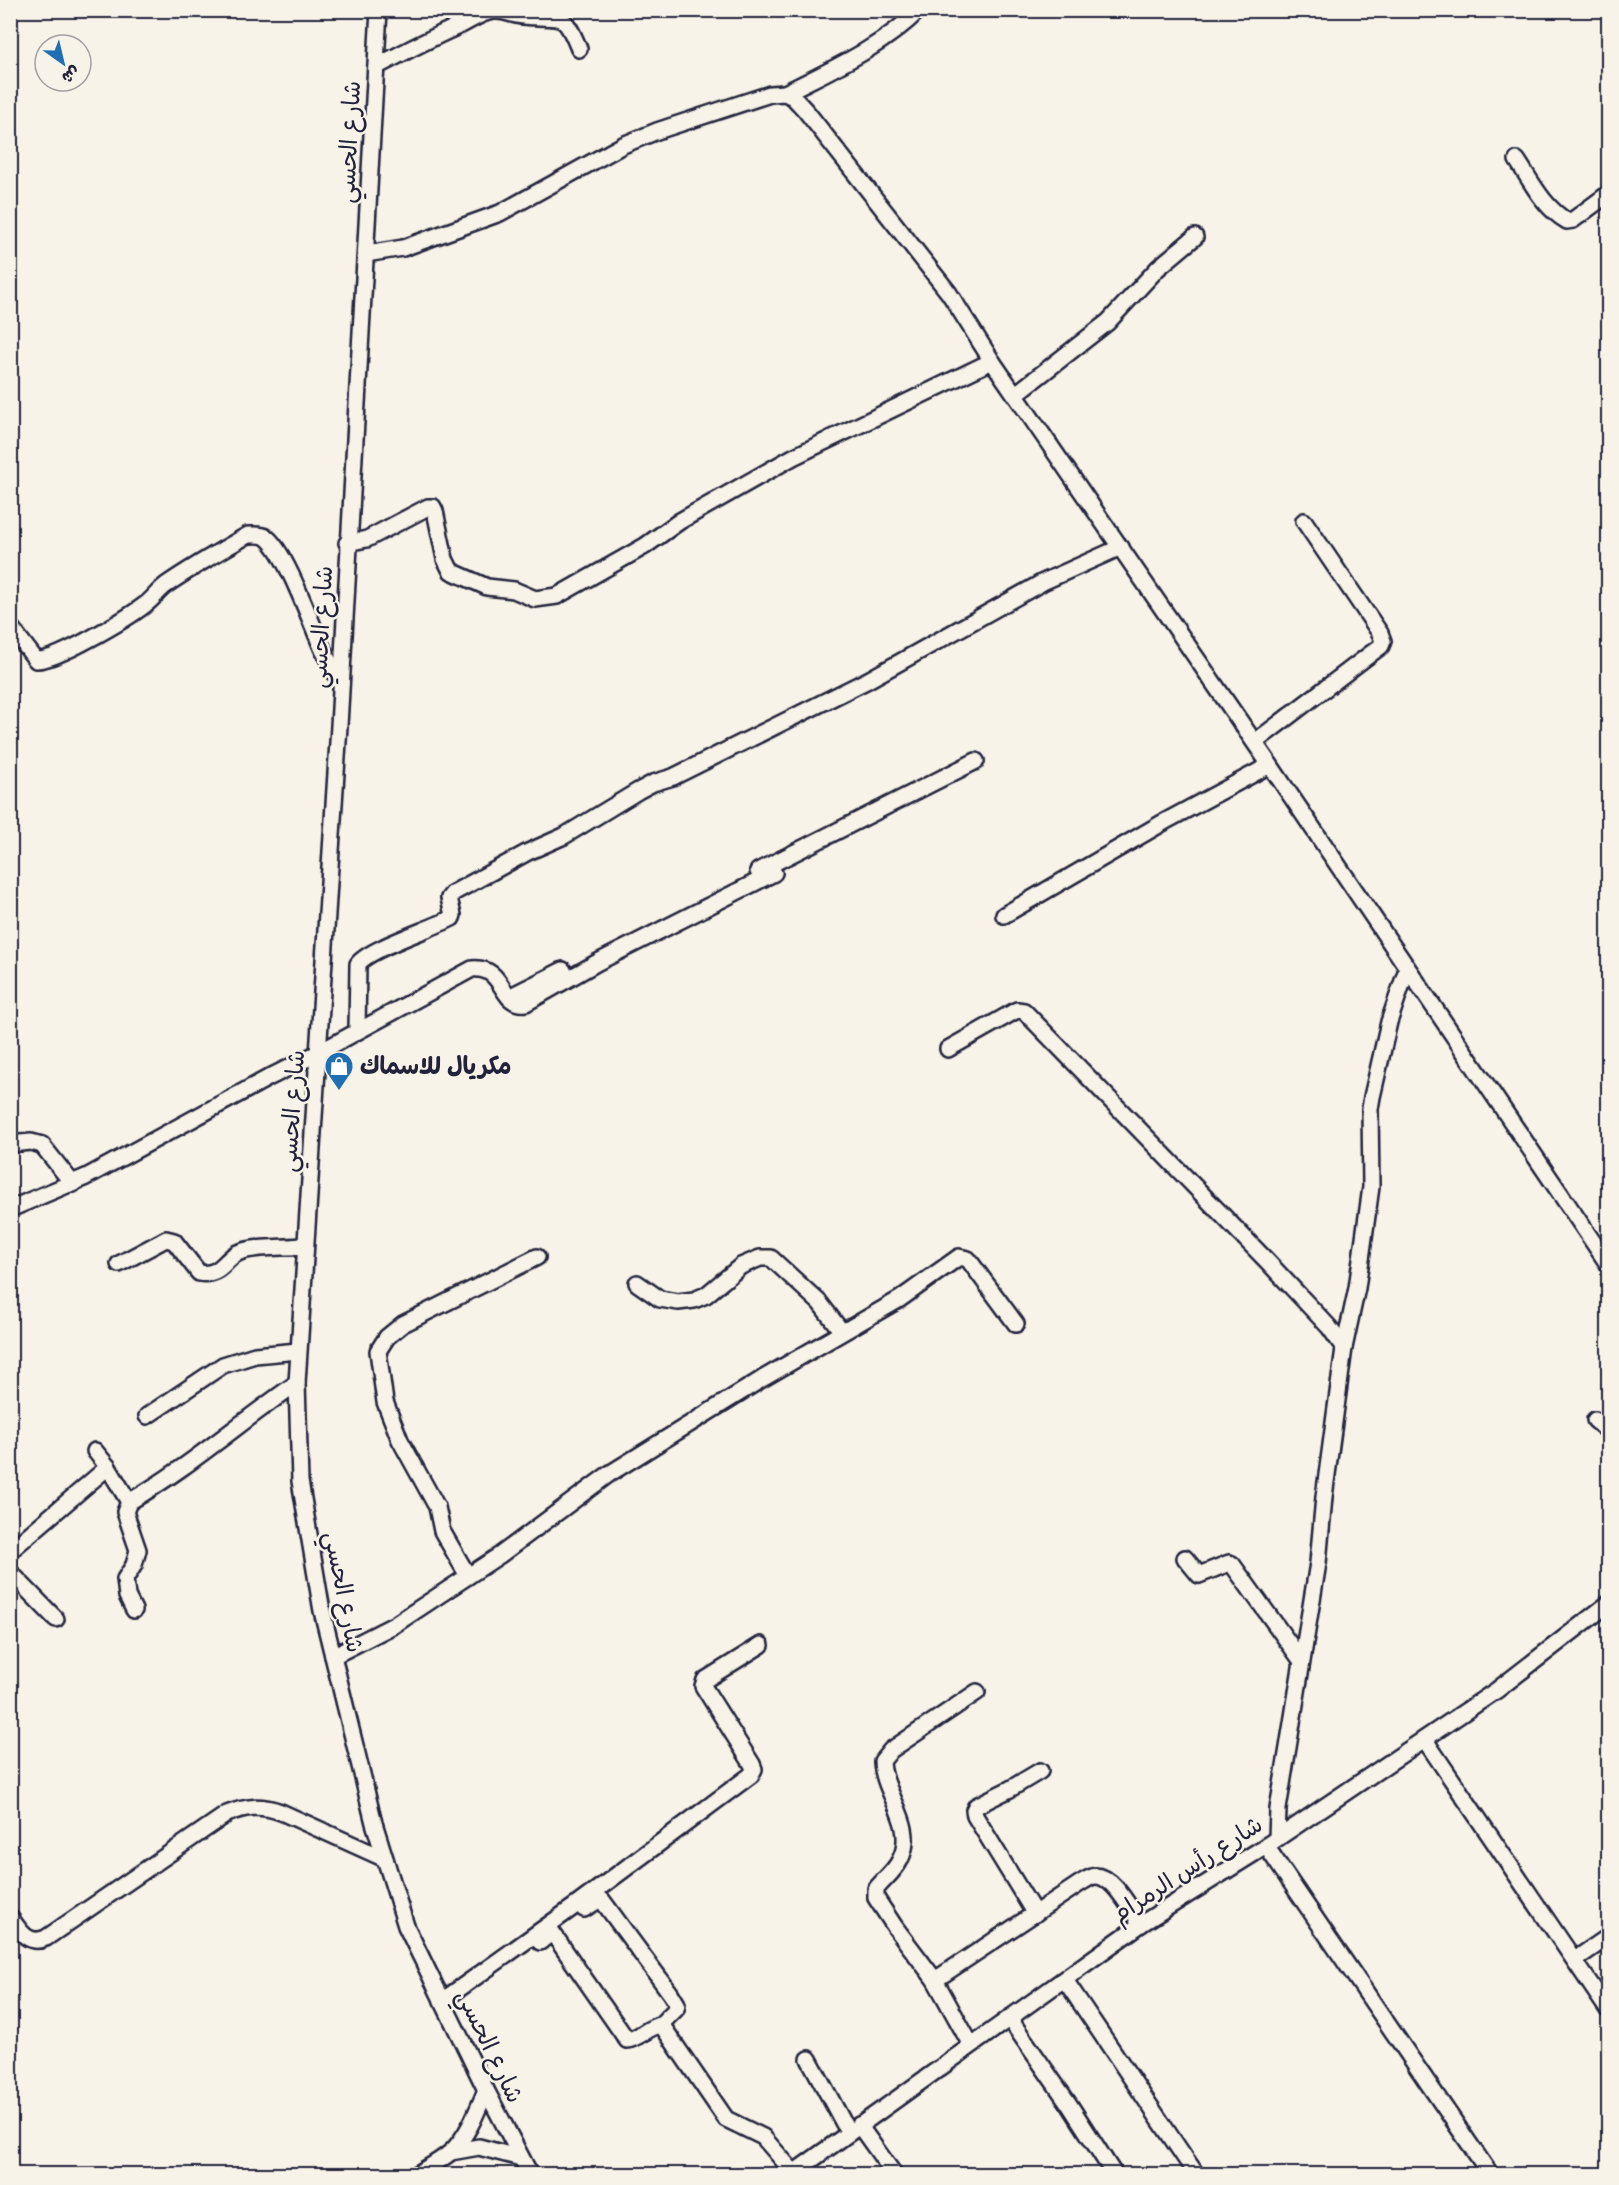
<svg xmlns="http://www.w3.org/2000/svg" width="1619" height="2185" font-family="'Indie Flower','Playpen Sans Arabic',sans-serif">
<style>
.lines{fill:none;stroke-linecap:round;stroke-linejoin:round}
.minor-casing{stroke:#22223b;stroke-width:20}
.minor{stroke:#f7f3e8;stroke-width:15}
.labels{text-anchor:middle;stroke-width:5;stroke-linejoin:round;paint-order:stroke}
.street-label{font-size:24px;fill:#22223b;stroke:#f7f3e8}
.poi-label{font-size:24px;font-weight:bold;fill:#22223b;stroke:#f7f3e8;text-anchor:start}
</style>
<rect width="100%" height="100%" fill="#f7f3e8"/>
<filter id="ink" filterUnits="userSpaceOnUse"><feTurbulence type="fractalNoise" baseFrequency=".0167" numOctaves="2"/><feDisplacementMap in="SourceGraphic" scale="12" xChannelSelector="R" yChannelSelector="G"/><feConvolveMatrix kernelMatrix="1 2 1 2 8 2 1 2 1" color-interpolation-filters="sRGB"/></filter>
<g filter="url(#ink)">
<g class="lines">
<!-- minor casing -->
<g class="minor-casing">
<g id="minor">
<path d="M379,10l-40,716 -42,657 3,98 22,130 52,212 32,103 80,164 44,84"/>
<path d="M376,67c28,-15 57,-30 87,-43 10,-5 22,-14 34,-13 9,0 18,5 27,5 38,4 39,-7 55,33"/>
<path d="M785,93c47,-24 96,-45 134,-83"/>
<path d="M1517,160c14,21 27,48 50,61l6,-1 35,-26"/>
<path d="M366,254l37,-6 97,-35 123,-68 34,-14 113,-37 15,-1 8,4 13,14 143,182 43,68 278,404 338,499"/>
<path d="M1016,394l92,-72 50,-54 37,-31"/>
<path d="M347,543l20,-4 61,-32h5l2,4 10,48 6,12 36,16 27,3 21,9 22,-3 88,-50 35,-25 113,-64 199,-96"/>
<path d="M10,626l26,34c19,2 92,-42 110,-56 7,-5 12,-13 20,-19 26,-18 54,-34 82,-50 7,0 13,-1 18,2 20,14 46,89 57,113 6,12 12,23 18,34"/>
<path d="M1255,742l126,-96 2,-5 -3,-8 -76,-112"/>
<path d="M758,871l218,-110"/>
<path d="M1004,915l160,-93 106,-57"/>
<path d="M509,997l54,-27"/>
<path d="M357,1031l1,-67c10,-15 73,-35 94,-46l1,-3 -4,-17 4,-5 75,-41 36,-16 74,-45 15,-8 20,-6 195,-97 175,-98 78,-35"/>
<path d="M948,1049l69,-39 7,1 243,250 62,66 15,21 -20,149 -6,66 -40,246 -1,29"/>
<path d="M10,1144l21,-2 11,3 31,39"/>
<path d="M10,1209l76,-32 184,-100 48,-24 154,-84c34,-3 27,38 54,34l72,-41 176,-89"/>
<path d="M119,1264l47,-25 8,2 25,32c24,4 26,-18 44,-22 19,-5 42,-3 62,-5"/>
<path d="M637,1283l23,16 18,3 16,-2 12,-5 35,-29 19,-8h11l49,45 22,29"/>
<path d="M1344,1348l13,-60 14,-101 -1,-78 2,-12 17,-75 18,-53"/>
<path d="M147,1416l76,-51 32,-10 43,-4"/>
<path d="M1595,1420l13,11"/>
<path d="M95,1451l13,16 21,35"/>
<path d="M10,1551l98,-84"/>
<path d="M1185,1558l14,17 30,-12 3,1 69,96"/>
<path d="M10,1572l46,47"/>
<path d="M468,1576l-26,-45 -5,-24 -37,-67 -15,-38 -7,-51 9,-14 16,-13 134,-67"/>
<path d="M134,1610l-7,-14 -2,-17 9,-14 4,-15 -13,-38 4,-10c59,-34 111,-80 168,-119"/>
<path d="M333,1656l61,-31 106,-70 109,-81 153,-95 138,-80 59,-42 9,2 48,65"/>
<path d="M1425,1740l183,270"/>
<path d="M1266,1846l224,328"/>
<path d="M584,1909l13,-8 5,-1 69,94 6,10 -1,5 -16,16"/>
<path d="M1035,1914l-60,-98 -1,-6 2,-4 34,-17 30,-18"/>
<path d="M10,1917c10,14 18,29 36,21l181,-124c19,-8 34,-9 54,-2l104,47"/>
<path d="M540,1942l12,-10 75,108c12,-1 21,-13 33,-15l3,2 63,92 37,18 31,36"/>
<path d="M1576,1959l32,-22"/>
<path d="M935,1980l144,-96c5,-3 12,-8 17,-8 18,0 35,35 45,48"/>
<path d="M1065,1980l131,194"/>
<path d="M442,2001l133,-95 176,-131 3,-6 -2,-5 -49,-78 2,-6 56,-35"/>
<path d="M1009,2018l60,86 45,70"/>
<path d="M971,2045l-36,-65 -40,-53 -19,-29v-9c7,-9 19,-18 24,-29 18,-35 -17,-65 -18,-99l9,-11 86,-58"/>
<path d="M809,2059l40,74"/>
<path d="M859,2125l35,49"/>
<path d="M451,2152l28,-5 42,11"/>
<path d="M417,2174c12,-7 25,-14 35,-23 17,-17 25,-40 34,-61"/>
<path d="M792,2174l349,-250 125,-78 231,-156 111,-86"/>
</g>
</g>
<!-- minor -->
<use href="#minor" class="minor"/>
</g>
</g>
<!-- icons -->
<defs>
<g id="shop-pin" transform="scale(1.5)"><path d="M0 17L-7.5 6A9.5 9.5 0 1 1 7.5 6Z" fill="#1f6fb2" stroke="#f7f3e8"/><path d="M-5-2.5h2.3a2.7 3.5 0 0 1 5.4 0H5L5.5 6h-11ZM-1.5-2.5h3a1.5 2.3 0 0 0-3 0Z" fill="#fff"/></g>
</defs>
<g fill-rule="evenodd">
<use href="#shop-pin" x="339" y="1066"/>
</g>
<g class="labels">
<!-- street labels -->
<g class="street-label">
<text transform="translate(349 142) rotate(-87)" y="8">شارع الحسي</text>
<text transform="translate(321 627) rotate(-87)" y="8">شارع الحسي</text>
<text transform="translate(292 1111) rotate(-86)" y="8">شارع الحسي</text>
<text transform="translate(344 1592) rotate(79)" y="8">شارع الحسي</text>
<text transform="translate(1187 1869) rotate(-33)" y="8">شارع رأس الرمرام</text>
<text transform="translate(490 2046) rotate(64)" y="8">شارع الحسي</text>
</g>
<!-- poi labels -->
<g class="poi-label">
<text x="360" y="1074">مكريال للاسماك</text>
</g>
</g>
<!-- margin -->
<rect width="1619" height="2185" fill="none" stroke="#f7f3e8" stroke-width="36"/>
<rect x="18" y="18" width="1583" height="2149" fill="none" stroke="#22223b" stroke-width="2" filter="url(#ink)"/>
<!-- north arrow -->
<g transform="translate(63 63) rotate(146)"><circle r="28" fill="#f7f3e8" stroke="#a29fa3" stroke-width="1.5"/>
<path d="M0-4.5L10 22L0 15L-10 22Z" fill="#1f6fb2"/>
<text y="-9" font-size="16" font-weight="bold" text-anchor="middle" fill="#22223b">ش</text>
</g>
</svg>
